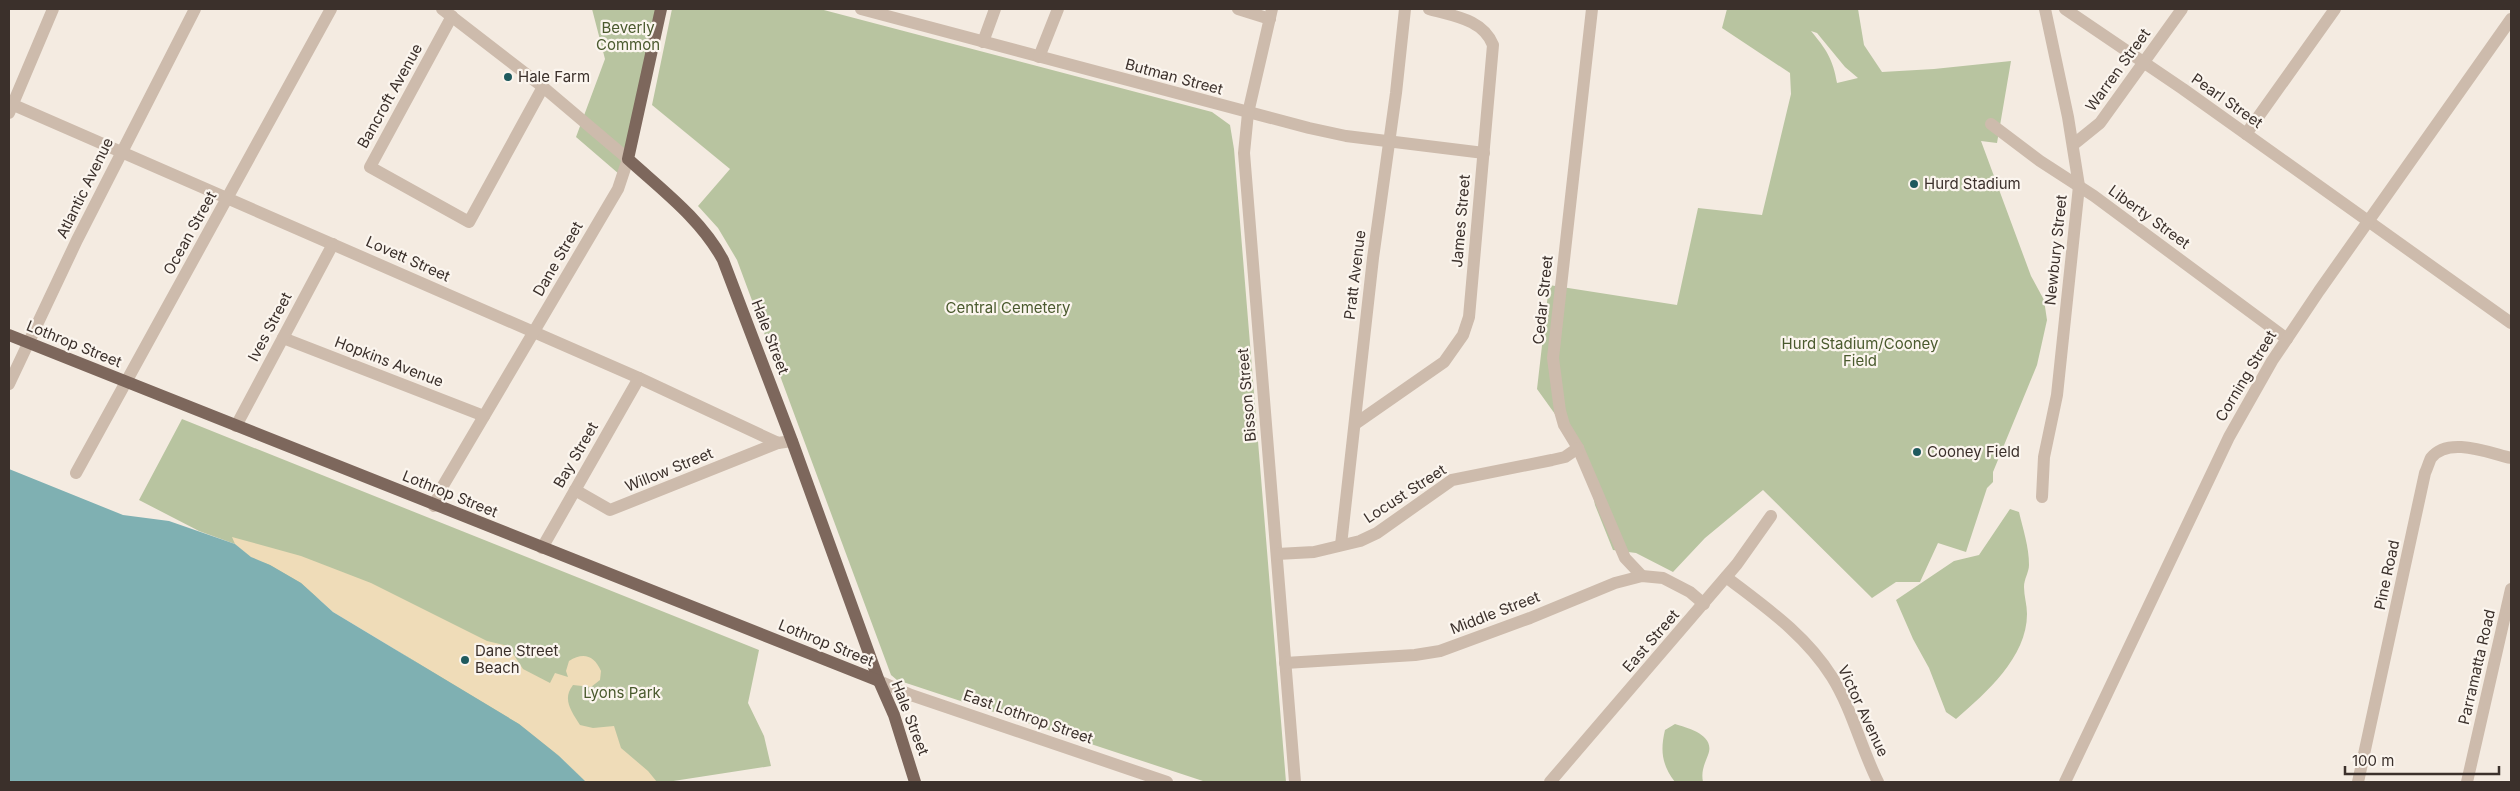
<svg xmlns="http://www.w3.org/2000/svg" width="2520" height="791" font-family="Inter,sans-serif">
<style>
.green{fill:#b8c4a0;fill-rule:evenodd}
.sand{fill:#efdcb8}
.water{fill:#7fb0b2}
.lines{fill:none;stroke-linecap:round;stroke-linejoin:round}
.minor{stroke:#cdbbac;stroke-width:12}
.major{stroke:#7d675c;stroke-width:12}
.poi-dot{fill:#1f5a5e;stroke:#fbf5ee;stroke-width:2}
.labels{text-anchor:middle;stroke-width:4.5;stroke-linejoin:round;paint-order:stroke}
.park-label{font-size:15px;fill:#4a5a2e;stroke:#fbf5ee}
.street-label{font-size:15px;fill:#3b302b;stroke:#fbf5ee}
.poi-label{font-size:15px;fill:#3b302b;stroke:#fbf5ee;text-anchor:start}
</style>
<rect width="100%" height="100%" fill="#f4ebe1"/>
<!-- green -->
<g class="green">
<path d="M592,9h71l-44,165 -43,-37 29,-78z"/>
<path d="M672,9h148l392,103 18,13 4,24 52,633h-80l-309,-102 -6,-5 -154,-415 -19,-32 -20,-22 32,-37 -78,-64z"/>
<path d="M1727,9h131l6,36 18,27 52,-3 77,-8 -14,82 -16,-2 50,135 13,24 3,20 -10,45 -44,107v10l-6,6 -21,64 -28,-9 -18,39h-24l-24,16 -109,-108 -58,48 -32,34 -37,-19 -23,-3 -18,-45 -10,-49 -48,-67 12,-104 128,20 21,-97 64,7 29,-121 -1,-21 -68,-45zM1811,31l6,2 28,34 13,11 -21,5c-4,-24 -11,-34 -26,-52z"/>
<path d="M182,419l577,231 -11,53 16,33 7,30 -104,16h-81l-27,-26 -324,-212 -36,-13 -60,-31z"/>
<path d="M2010,509l9,3c4,17 10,35 10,53 0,7 -5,14 -5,22 0,9 3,18 3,27 0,43 -41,79 -71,105l-10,-7 -17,-44 -16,-29 -17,-39 58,-39 25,-6z"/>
<path d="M1675,724c13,4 41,11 33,31 -4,10 -7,17 -5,27h-28c-13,-17 -15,-31 -10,-52z"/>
</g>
<!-- sand -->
<path class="sand" d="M232,537l69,19 70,27 116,58 21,5 15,23 27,14 5,-10 13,4 -2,-6 3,-10c14,-9 25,-6 32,10l-1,9 -9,7 -18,-2c-11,14 -2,26 7,40l13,3 21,-2 7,22 27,23 9,11h-71l-27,-26 -40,-32 -186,-112 -32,-29 -31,-18 -19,-7 -16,-14z"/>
<!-- water -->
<path class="water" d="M9,469l114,46 46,6 66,23 16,13 19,8 31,18 32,29 186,112 40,32 27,26h-577z"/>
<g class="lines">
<!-- minor -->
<g class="minor">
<path d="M861,9l448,119 37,8 138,17"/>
<path d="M1238,9l32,10"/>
<path d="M1272,9l-24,104 -4,40 51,629"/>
<path d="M1592,9l-39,349 7,53 4,14 14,23 47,110 17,18"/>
<path d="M2065,9l118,80 328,234"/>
<path d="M452,16l-82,151 99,55 74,-135"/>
<path d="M983,42l12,-33"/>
<path d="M1039,57l19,-48"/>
<path d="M9,103l630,275 139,65 14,-2"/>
<path d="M9,113l44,-104"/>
<path d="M1991,124l49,37 54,35 193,143"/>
<path d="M2246,134l89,-125"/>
<path d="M2074,144l26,-21 82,-114"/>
<path d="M283,338l201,78"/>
<path d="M9,384l68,-144 118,-231"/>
<path d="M1355,424l89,-62 19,-27 6,-18 24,-272c-10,-26 -40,-29 -64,-36"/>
<path d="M236,426l97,-182"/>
<path d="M76,473l255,-464"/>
<path d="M575,490l35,20 168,-67"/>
<path d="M2042,497l2,-40 13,-62 22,-209 -11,-69 -23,-108"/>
<path d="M434,506l10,-22 174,-295 10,-30 -85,-72 -101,-78"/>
<path d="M1341,545l32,-287 23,-165 9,-84"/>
<path d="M542,548l97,-170"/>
<path d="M1277,554l37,-2 46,-11 17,-8 75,-53 100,-20 13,-3 13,-9"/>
<path d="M1726,577c39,30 79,57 106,100 20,32 29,71 46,105"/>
<path d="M1285,663l130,-8 25,-4 90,-33 85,-35 27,-7 21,2 27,14 14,12"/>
<path d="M879,681l32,14 256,87"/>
<path d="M1550,782l187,-218 34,-48"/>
<path d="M2065,782l164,-345 43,-76 47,-70 192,-272"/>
<path d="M2358,782l67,-309c2,-4 4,-11 6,-15 17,-22 58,-5 80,0"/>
<path d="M2467,782l44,-193"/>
</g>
<!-- major -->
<g class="major">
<path d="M661,9l-33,150c34,31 73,60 95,101l69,181 87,240 15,34 21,67"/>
<path d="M9,335l870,346"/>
</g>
</g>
<!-- markers -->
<g class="poi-dot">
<circle cx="508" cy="77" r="5"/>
<circle cx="1914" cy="184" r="5"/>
<circle cx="1917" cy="452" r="5"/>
<circle cx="465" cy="660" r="5"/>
</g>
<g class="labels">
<!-- park labels -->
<g class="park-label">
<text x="628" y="33">Beverly<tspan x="628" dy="17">Common</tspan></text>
<text x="1008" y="313">Central Cemetery</text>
<text x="1860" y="349">Hurd Stadium/Cooney<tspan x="1860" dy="17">Field</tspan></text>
<text x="622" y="698">Lyons Park</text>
</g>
<!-- street labels -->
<g class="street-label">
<text transform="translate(2118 70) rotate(-54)" y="5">Warren Street</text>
<text transform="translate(1174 77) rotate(15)" y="5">Butman Street</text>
<text transform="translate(390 96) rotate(-61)" y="5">Bancroft Avenue</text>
<text transform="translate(2227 101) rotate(35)" y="5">Pearl Street</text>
<text transform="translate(85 188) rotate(-64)" y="5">Atlantic Avenue</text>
<text transform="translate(2149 217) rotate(36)" y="5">Liberty Street</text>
<text transform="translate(1461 221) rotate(-85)" y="5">James Street</text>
<text transform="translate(190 233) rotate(-61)" y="5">Ocean Street</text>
<text transform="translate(2056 250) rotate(-84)" y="5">Newbury Street</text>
<text transform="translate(408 259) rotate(24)" y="5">Lovett Street</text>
<text transform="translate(558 259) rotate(-60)" y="5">Dane Street</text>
<text transform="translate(1355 275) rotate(-83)" y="5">Pratt Avenue</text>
<text transform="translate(1543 300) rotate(-84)" y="5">Cedar Street</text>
<text transform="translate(270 327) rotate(-62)" y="5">Ives Street</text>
<text transform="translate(770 337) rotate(69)" y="5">Hale Street</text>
<text transform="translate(74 344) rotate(22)" y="5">Lothrop Street</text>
<text transform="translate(389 362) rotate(21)" y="5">Hopkins Avenue</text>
<text transform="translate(2246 376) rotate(-59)" y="5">Corning Street</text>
<text transform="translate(1247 395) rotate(-95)" y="5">Bisson Street</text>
<text transform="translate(576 455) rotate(-60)" y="5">Bay Street</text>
<text transform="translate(669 470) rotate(-22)" y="5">Willow Street</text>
<text transform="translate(450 494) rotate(22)" y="5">Lothrop Street</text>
<text transform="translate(1405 494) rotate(-33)" y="5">Locust Street</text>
<text transform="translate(2387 575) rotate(-78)" y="5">Pine Road</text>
<text transform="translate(1495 613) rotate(-21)" y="5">Middle Street</text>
<text transform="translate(1651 641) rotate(-49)" y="5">East Street</text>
<text transform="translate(826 643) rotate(22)" y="5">Lothrop Street</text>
<text transform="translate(2477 667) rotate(-77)" y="5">Parramatta Road</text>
<text transform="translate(1863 711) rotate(65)" y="5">Victor Avenue</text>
<text transform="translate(1028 717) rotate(19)" y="5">East Lothrop Street</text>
<text transform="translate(910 718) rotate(69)" y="5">Hale Street</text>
</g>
<!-- poi labels -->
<g class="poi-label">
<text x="518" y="82">Hale Farm</text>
<text x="1924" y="189">Hurd Stadium</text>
<text x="1927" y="457">Cooney Field</text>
<text x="475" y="656">Dane Street<tspan x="475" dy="17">Beach</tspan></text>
</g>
</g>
<!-- border -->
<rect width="2520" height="791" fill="none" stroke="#3b302b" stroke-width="20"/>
<!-- scale -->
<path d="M2345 766v8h154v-8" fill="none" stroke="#3b302b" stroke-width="2.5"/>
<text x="2352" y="766" font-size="15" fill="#3b302b" stroke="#fbf5ee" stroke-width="4" paint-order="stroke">100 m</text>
</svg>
